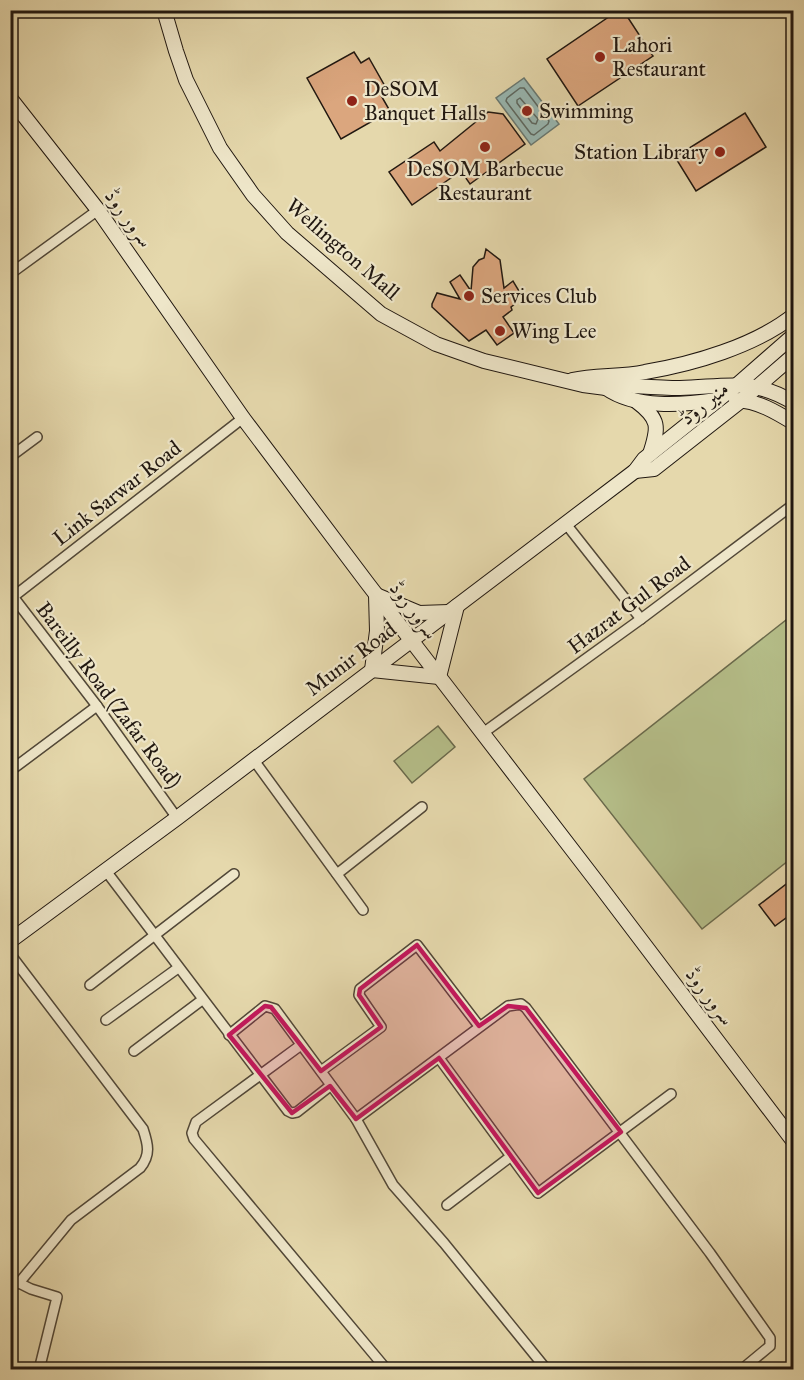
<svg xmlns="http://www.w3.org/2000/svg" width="804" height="1380" font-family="'IM FELL Great Primer',Amiri,serif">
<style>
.green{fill:#b5be89;stroke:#6a6a4c;stroke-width:1.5}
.water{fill:#98b8b3;stroke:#687872;stroke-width:1.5}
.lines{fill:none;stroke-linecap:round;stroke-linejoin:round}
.shore{stroke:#5c6862;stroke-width:1.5}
.building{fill:#dba67e;stroke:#201710;stroke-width:1.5}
.street-casing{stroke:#514737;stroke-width:12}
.secondary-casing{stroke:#201710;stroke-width:16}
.street{stroke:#eee6c9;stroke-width:9}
.secondary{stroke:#eee6c9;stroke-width:14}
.marked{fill:#c2185b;fill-opacity:0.2;stroke:#c2185b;stroke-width:4.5;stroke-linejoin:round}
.poi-dot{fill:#8f2418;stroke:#eee6c9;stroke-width:2}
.labels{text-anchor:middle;stroke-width:4.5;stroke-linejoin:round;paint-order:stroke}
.poi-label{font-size:21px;fill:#201710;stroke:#eee6c9;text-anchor:start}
.street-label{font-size:21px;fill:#201710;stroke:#eee6c9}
</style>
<rect width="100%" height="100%" fill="#e5d8ac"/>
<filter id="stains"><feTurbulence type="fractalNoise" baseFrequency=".00333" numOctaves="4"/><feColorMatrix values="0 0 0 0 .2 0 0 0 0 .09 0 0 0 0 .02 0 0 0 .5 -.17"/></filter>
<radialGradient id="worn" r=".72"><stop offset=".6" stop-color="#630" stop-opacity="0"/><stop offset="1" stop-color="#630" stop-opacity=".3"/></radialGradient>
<!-- green -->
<g class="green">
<path d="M786,620l8,10 -1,227 -91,72 -118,-150z"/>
<path d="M438,726l17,21 -43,36 -18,-22z"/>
</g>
<!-- water -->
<path class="water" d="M524,78l35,46 -28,21 -35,-47z"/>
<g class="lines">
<!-- shore -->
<g class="shore">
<path d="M520,88h4l25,33 -1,3 -14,11 -3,-1 -25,-33 1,-3z"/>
<path d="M520,98l18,21 -2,5 -4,-1 -15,-20v-3z"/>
</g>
</g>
<!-- building -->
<g class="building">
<path d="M619,10h4l30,46 -75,50 -31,-47z"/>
<path d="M354,52l7,11 8,-5 17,30 -7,4 11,19 -49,28 -34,-61z"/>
<path d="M488,112l15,2 22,30 -55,40 -9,-13 -49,34 -23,-33 45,-30 6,9z"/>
<path d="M745,113l21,34 -70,44 -21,-34z"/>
<path d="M486,249l14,11 4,28 9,-7 6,10 -8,6 4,7 -4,3 1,3 -9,7 11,16 -17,12 -11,-15 -17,11 -37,-34v-3l5,-11 23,6 -10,-17 10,-7 11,16 2,-24 6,-7 5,-2z"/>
<path d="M794,878v34l-19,14 -16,-21z"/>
</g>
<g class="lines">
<!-- street casing -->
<g class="street-casing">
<g id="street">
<path d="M10,274l88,-64"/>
<path d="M10,457l27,-20"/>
<path d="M566,524l75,95"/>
<path d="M11,594l86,112 80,112"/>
<path d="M13,597l230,-179"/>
<path d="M483,733l158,-114 153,-115"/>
<path d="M253,759l110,151"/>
<path d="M10,771l87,-65"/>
<path d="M106,871l182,240 4,2 5,-1 33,-26"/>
<path d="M337,874l85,-67"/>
<path d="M10,954l133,175c5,15 8,26 -3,39l-69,52 -52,63 -9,3"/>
<path d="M90,985l144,-111"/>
<path d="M106,1020l72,-52"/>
<path d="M229,1035l36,-29 10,3 81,110 37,66 51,58 103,127"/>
<path d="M301,1045l-105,77 -4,11 2,6 193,231"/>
<path d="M134,1051l68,-51"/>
<path d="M439,1058l99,135 133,-99"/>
<path d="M321,1071l60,-44 -22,-32 1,-6 57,-44 62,81"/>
<path d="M356,1119l152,-113 13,-2 5,4 184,245 60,85v8l-29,24"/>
<path d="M447,1205l63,-48"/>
<path d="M19,1283l12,6 26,8 -18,73"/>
</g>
</g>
<!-- secondary casing -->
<g class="secondary-casing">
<g id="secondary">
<path d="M164,10l12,41 10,29 34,68 33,47 34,38 94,81 55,30 48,17 99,24 23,3 9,-3c22,1 44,3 65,3 44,-1 73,-11 114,15"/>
<path d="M10,98l88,112 145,208 125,166 229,298 197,260"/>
<path d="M572,380c24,-5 49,-3 73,-8 48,-8 110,-26 149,-57"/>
<path d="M606,388c30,21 76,17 111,12"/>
<path d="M736,400c22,1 40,12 58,23"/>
<path d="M636,401c24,18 23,26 14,53"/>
<path d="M635,471l19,-2 88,-69 52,-45"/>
<path d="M449,612l-30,1 -43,-18 1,36 -5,39 67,7 18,-71"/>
<path d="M10,941l167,-123 458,-347 9,-12 94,-75 56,-49"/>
</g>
</g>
<!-- street -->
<use href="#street" class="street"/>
<!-- secondary -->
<use href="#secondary" class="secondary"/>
</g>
<!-- marked area -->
<path class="marked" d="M417,945l62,81 29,-20 18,2 95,124 -83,61 -99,-135 -83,61 -26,-33 -38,27 -63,-78 36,-29 6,1 50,64 60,-44 -22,-32 1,-6z"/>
<!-- markers -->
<g class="poi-dot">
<circle cx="600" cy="57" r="6"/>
<circle cx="352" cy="101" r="6"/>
<circle cx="527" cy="111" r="6"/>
<circle cx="485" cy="147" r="6"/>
<circle cx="720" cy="152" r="6"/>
<circle cx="469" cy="296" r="6"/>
<circle cx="500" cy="331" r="6"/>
</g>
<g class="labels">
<!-- poi labels -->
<g class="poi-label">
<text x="612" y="52">Lahori<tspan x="612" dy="24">Restaurant</tspan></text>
<text x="364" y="96">DeSOM<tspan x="364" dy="24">Banquet Halls</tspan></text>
<text x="539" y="118">Swimming</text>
<text x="708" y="159" text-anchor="end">Station Library</text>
<text x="485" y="176" text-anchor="middle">DeSOM Barbecue<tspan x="485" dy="24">Restaurant</tspan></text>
<text x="481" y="303">Services Club</text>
<text x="512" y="338">Wing Lee</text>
</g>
<!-- street labels -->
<g class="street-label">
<text transform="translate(129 218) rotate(54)" y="7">سرور روڈ</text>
<text transform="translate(343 249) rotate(41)" y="7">Wellington Mall</text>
<text transform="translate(704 403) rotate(-39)" y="7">منیر روڈ</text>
<text transform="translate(117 493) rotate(-38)" y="7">Link Sarwar Road</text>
<text transform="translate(629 605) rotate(-37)" y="7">Hazrat Gul Road</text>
<text transform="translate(414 610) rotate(53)" y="7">سرور روڈ</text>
<text transform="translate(351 659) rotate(-37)" y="7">Munir Road</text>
<text transform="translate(109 695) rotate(53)" y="7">Bareilly Road (Zafar Road)</text>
<text transform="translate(710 996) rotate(53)" y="7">سرور روڈ</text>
</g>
</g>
<!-- margin -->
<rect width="804" height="1380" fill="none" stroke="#e5d8ac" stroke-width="36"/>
<rect x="12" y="12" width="780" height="1356" fill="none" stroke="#201710" stroke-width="3"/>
<rect x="18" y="18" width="768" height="1344" fill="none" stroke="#201710" stroke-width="1.5"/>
<rect width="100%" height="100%" filter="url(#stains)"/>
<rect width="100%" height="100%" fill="url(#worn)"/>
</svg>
